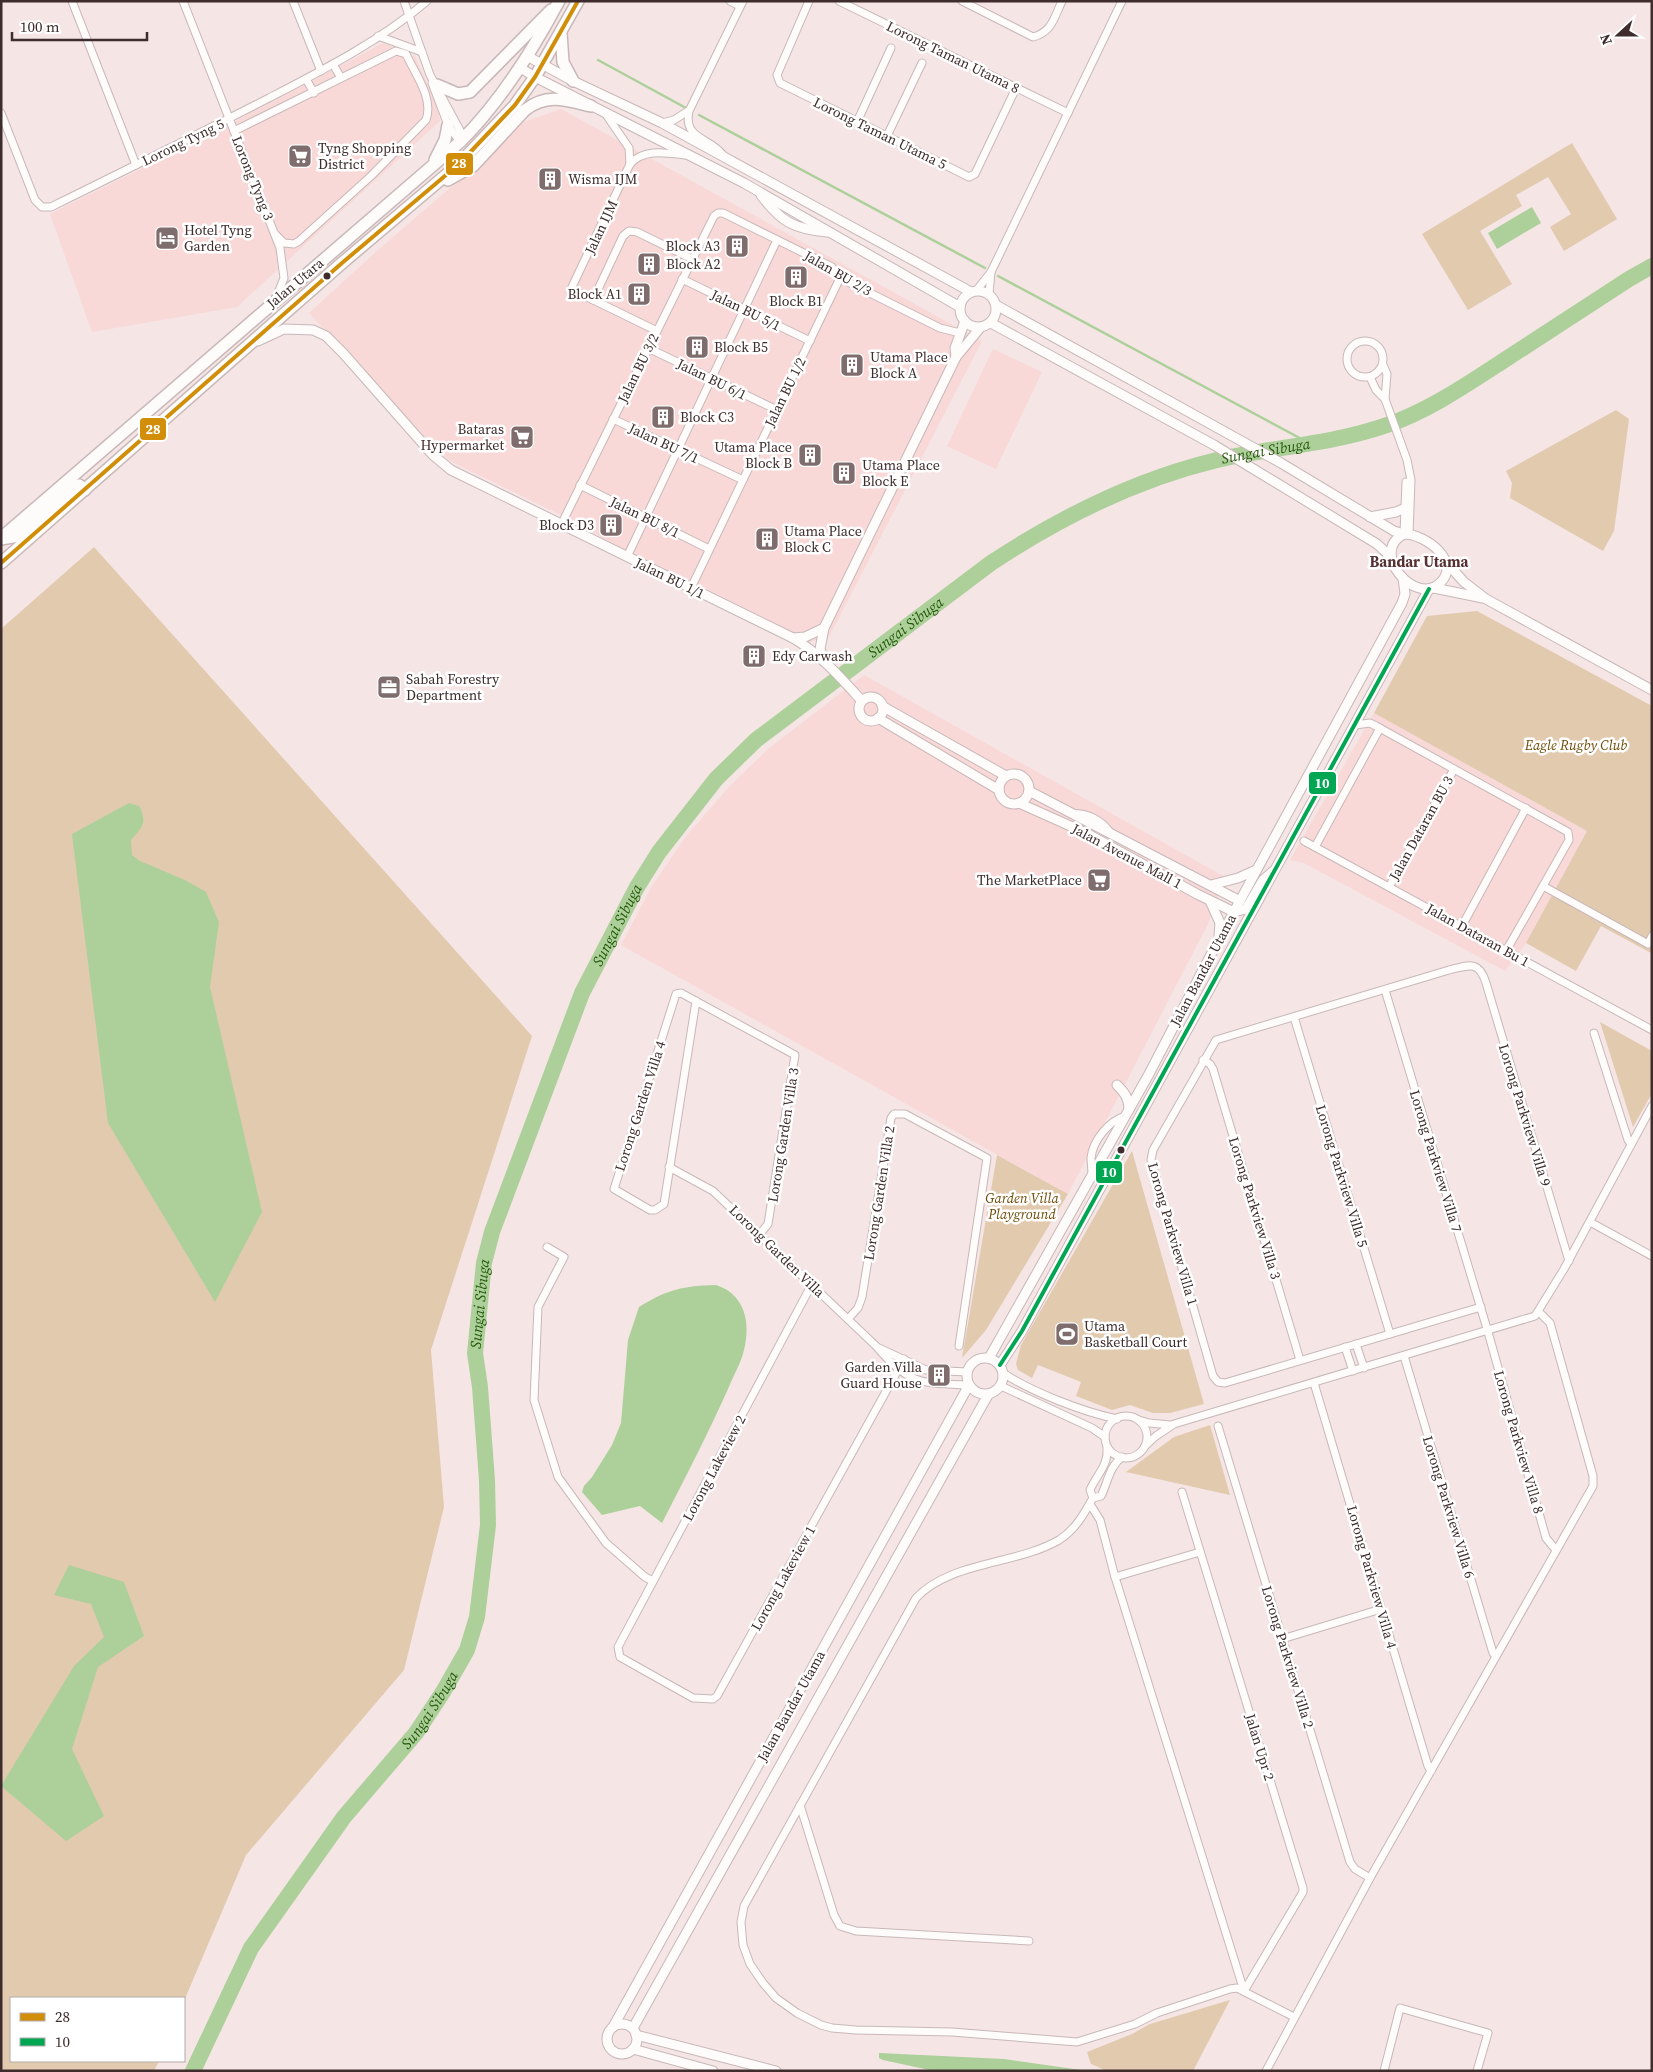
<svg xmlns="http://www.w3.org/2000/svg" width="1653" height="2072" font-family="'Source Serif 4',serif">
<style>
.built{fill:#f9d8d8}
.green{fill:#e2caaf}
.water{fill:#add09b}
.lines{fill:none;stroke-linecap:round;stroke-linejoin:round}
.stream{stroke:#add09b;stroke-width:2.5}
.river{stroke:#add09b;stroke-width:16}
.minor-casing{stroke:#c8b8b8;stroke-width:9}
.tertiary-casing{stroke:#c8b8b8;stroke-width:11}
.trunk-casing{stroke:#c8b8b8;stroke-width:14}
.minor{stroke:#fefbfb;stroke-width:7}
.tertiary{stroke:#fefbfb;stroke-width:9}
.trunk{stroke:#fefbfb;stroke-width:11}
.bus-1-casing{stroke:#fff;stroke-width:8}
.bus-2-casing{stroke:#fff;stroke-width:8}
.bus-1{stroke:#d28e09;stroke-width:4}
.bus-2{stroke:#00a651;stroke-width:4}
.bus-dot{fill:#3f2c2c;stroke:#fff;stroke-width:2}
.labels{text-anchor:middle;stroke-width:5;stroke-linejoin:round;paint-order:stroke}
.street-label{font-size:14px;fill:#3f2c2c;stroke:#fff}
.poi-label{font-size:14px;fill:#3f2c2c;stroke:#fff;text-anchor:start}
.park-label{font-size:14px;font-style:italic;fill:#704e09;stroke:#fff}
.water-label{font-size:15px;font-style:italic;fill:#235809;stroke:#fff}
.neighbourhood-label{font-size:15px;font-weight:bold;fill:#573032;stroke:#fff}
.line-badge{stroke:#fff;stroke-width:2}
.badge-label{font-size:14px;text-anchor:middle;font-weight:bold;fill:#fff}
</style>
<rect width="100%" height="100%" fill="#f5e5e5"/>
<!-- built -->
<g class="built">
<path d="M383,43l32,13 22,50 3,15 -203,186 -145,25 -42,-118 169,-84z"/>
<path d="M561,109l421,232 -153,296 -31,8 -237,-130 -107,-52 -26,-19 -119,-131 69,-63 115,-99 31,-29z"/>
<path d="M993,349l49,23 -46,97 -49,-23z"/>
<path d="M864,675l361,202 -17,47 -140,270 -447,-249 31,-59 35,-51 42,-48 39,-38z"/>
<path d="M1374,713l213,118 -61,112 -21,28 -201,-108 -14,-3z"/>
</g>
<!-- green -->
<g class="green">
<path d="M1572,143l45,76 -53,32 -14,-24 21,-13 -23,-37 -32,18 6,11 -42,25 32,53 -44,26 -46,-76z"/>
<path d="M1616,410l13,9 -15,112 -11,20 -93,-53 2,-15 -6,-12z"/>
<path d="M94,547l438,489 -101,314 13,157 -40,163 -158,185 -62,146v-3h-173v63h148l-5,10h-153v-1442z"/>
<path d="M1477,611l175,95 -1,247 -50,-27 -25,45 -50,-28 61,-112 -213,-118 53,-97z"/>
<path d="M1600,1022l52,29v42l-19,34z"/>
<path d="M1132,1151l72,253 -34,9h-17l-23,-8 -18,5 -36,-14 5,-14 -43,-17 -6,13 -14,-8 -2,-6 5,-19z"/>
<path d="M997,1155l71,39 -82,136 -24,28z"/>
<path d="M1210,1425l20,70 -104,-23 48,-35z"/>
<path d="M1230,2000l-37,71h-86l-16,-7 -4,-12 45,-18 18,-10z"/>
</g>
<!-- water -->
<g class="water">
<path d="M1532,207l9,16 -44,26 -9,-16z"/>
<path d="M129,803l10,3c9,17 3,21 -8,34l1,15 8,6 45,19 21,12 13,30 -9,65 52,225 -47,90 -107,-179 -36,-289z"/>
<path d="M716,1285c29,9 35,38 28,65 -3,13 -11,26 -16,39 -20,45 -43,89 -66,134l-22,-17 -38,9 -20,-23 2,-6 8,-9 20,-32 9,-22 7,-83 11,-33c29,-18 44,-21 77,-22z"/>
<path d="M69,1565l55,17 20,54 -46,31 -26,82 32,67 -38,25 -65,-55 73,-120 30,-29 -13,-33 -37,-9z"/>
<path d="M879,2053l125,6 84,12h-154l-51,-11 -4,-2z"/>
</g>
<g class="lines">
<!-- stream -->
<g class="stream">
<path d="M598,60l88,48"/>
<path d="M699,115l286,153"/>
<path d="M998,276l311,167"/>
</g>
<!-- river -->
<path class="river" id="s1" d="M193,2071l58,-123 93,-131 72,-84 27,-41 24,-42 10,-33 11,-92 -1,-45 -7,-93 -5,-34 9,-90 8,-31 90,-239 55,-106 22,-35 57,-73 40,-39 235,-177c68,-45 147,-84 226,-103 56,-13 116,-16 170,-35 41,-14 79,-40 116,-64 42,-27 84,-55 126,-82l23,-13"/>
<!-- minor casing -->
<g class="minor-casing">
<g id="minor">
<path d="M72,1l64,164"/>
<path d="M183,1l97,247 4,30 -8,20"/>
<path d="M293,1l28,70"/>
<path d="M404,1l26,74 34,63"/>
<path d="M730,1l10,5"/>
<path d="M809,1l-32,74 3,8 189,94 6,-3 41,-86"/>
<path d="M839,1l229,112"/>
<path d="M962,1l71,36c19,-5 21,-19 29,-36"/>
<path d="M378,36l44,16"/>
<path d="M333,64l8,14"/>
<path d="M306,79l8,14"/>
<path d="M432,83l16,42 12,17"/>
<path d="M1,113l34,87 7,7h9c73,-36 146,-72 218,-109 54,-28 111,-57 158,-97"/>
<path d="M605,113l24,35 1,16"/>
<path d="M857,122l34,-74"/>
<path d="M662,123l12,-3 14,-9"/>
<path d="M234,131l162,-80 10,3c9,20 28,44 20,66l-55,56 -72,65 -5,3 -10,-1 -9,-9"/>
<path d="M887,136l35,-73"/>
<path d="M723,155c-13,-18 -40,-15 -34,-44l54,-110"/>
<path d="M682,279l128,62"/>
<path d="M976,291l15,-19 131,-271"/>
<path d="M989,294l2,-22"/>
<path d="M593,300l30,-64 6,-5 8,1 55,27"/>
<path d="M657,331l-86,-42 59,-125c14,-16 37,-11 55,-9"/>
<circle cx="1365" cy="359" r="18"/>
<path d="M648,348l129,62"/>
<path d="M1383,365l4,9 -2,25"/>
<path d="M1370,377l6,13 9,9 22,61 4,20 -2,54"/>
<path d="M613,419l130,61"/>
<path d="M580,485l129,64"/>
<path d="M561,525l153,-309 4,-3h5l109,54 8,11 100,50 20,5"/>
<path d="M1404,534l2,-52"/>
<path d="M627,557l150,-317"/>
<path d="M691,588l149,-310"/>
<path d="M1355,725l15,-2 6,3 192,106 1,8 -63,111"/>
<path d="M1073,814c14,-2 29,7 37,18"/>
<path d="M1304,841l348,189"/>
<path d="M1315,847l65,-119"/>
<path d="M1543,886l98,54 7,4 4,-8"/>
<path d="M1389,887l65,-118"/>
<path d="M1462,926l64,-118"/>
<path d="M1385,990l103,342 58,206 10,12"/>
<path d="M696,1001l-32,203 -9,6h-5l-36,-21 62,-195 5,-1 114,62 -27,169 -9,11"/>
<path d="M1294,1017l96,317"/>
<path d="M1594,1033l34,107 3,4"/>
<path d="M1203,1060l7,4 3,5 87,291"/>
<path d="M669,1167l44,24 163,155c33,39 44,37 93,39"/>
<path d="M1092,1174c0,-5 -1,-11 -1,-16 2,-18 18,-37 34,-42"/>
<path d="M1590,1222l62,34"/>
<path d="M547,1247l17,10 -26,50 -4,93 24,77 48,66 39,34 8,4"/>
<path d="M812,1284l-194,363 2,10 73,41 20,1 4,-3 187,-337"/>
<path d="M1481,1307l-256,76 -7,-1 -5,-6 -62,-216 2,-10 63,-110 233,-70c20,-5 30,-10 37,13l83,278"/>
<path d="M848,1319l10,-11 4,-11 29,-179 3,-4h11l82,44 -28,188"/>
<path d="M1356,1344l8,24"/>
<path d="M1345,1347l8,24"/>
<path d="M879,1348l47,22 41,2"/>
<path d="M1404,1356l89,297 3,3"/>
<path d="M1003,1373c29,19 80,39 114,46"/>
<path d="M1314,1383l114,383 3,5"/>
<path d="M1001,1386l91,42 13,9"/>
<circle cx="1126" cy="1437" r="21"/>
<path d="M1139,1420l10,3 21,2"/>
<path d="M1218,1426l132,436 5,7 15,9"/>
<path d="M1145,1446l11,-10 18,-12 361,-108 29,-47 88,-163"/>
<path d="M1122,1457c-13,10 -14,25 -21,39l-8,2c-9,16 -18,32 -34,42 -43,25 -108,21 -143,58l-172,308 -3,16 2,23 7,19 13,19 13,15 21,15 24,12 11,3 24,2 96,2 125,10 58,-18 22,-11 73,-24 7,-1 57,29"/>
<path d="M1182,1492l121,396v4l-59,99"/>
<path d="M1093,1498l-3,-8c7,-16 19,-25 17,-43"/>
<path d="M1090,1504l10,16 15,57 129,414"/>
<path d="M1115,1577l85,-25"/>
<path d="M1282,1639l99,-30"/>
<path d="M800,1805l34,110 6,11 16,5 173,10"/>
<path d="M1266,2071l104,-193 223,-392v-10l-43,-153 -11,-11"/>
<path d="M1384,2071l16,-63 88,25 -11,38"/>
</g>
</g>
<!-- tertiary casing -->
<g class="tertiary-casing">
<g id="tertiary">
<path d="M527,56l46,25 89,42 309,169"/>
<path d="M519,67l16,10 209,106 216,124"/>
<path d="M761,195c20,27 33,34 66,37"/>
<circle cx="978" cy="309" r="18"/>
<path d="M996,305l285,158 113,68 10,3"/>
<path d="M991,323l223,122 163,99 13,12"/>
<path d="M258,341l26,-12 29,1 13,6 17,17 90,102 18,15 342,168c27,16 47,39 69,63"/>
<path d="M956,357l-1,-9 10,-27"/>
<path d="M1370,517l26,-5 9,-4"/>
<path d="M1404,534c22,0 58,28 36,49 -24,24 -72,-31 -36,-49z"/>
<path d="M1446,562l18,20 22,17 166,91"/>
<path d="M1434,588l49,10"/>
<path d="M824,628l-4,21 4,11"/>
<path d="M793,638l12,-1 19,-9 132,-271 24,-29"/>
<circle cx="871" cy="709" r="12"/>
<path d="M882,706l124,70"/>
<path d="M878,718l121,72"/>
<circle cx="1014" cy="789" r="15"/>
<path d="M1029,791l211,110"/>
<path d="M1019,803l67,30 111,61 37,18 12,-3 17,-29 9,-8"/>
<path d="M1211,885l27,-7 18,-8"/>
<path d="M1210,901l10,22 -1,12"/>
<path d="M1117,1085c7,7 12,13 12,24"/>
<circle cx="985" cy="1376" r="18"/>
<path d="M989,1358l160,-284 68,-131 185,-340 3,-9 -2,-16"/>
<path d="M1000,1365l22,-34 407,-742"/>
<circle cx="622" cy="2039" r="15"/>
<path d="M613,2027l356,-642"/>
<path d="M633,2028l355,-633"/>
<path d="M636,2035l140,36"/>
<path d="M633,2049l80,22"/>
</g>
</g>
<!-- trunk casing -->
<g class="trunk-casing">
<g id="trunk">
<path d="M561,33l2,29 10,19"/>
<path d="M437,85l21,9 12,-2 81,-82"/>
<path d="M435,160l10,-20 3,-15"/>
<path d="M448,180l25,-14 52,-56c22,-17 41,-10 66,-4"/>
<path d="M1,538l459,-396c39,-39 73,-92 99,-141"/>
<path d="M1,539l17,-3 56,-50 5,-1 6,5"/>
<path d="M1,563l341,-300 117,-99 56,-59 20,-28 43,-76"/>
</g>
</g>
<!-- minor -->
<use href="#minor" class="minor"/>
<!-- tertiary -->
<use href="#tertiary" class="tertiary"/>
<!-- trunk -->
<use href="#trunk" class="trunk"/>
<!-- bus-1 casing -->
<g class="bus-1-casing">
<path id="bus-1" d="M1,563l341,-300 117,-99 56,-59 20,-28 43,-76"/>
</g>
<!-- bus-2 casing -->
<g class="bus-2-casing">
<path id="bus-2" d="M1000,1365l22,-34 407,-742"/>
</g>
<!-- bus-1 -->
<use href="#bus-1" class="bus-1"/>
<!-- bus-2 -->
<use href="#bus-2" class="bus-2"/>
</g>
<!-- icons -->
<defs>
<g id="supermarket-square" transform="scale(1.25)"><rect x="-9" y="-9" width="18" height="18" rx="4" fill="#7f6d6d" stroke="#fff"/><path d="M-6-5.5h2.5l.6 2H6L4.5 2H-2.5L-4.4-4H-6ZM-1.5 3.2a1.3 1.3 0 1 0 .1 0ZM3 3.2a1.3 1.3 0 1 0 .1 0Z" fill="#fff"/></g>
<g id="building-square" transform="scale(1.25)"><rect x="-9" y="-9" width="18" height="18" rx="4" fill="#7f6d6d" stroke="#fff"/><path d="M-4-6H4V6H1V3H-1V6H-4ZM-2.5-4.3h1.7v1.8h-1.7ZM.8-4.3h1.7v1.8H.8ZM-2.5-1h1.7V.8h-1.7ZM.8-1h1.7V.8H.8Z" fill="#fff"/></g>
<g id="hotel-square" transform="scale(1.25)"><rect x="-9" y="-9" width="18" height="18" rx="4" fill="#7f6d6d" stroke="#fff"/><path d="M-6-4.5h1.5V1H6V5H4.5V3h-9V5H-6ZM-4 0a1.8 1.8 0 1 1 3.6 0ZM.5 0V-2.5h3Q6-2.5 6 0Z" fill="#fff"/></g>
<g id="office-square" transform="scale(1.25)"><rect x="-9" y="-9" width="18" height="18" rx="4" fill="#7f6d6d" stroke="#fff"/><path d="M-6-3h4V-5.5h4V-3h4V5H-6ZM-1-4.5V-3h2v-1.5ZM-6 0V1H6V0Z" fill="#fff"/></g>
<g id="stadium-square" transform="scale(1.25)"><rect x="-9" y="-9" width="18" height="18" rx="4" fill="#7f6d6d" stroke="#fff"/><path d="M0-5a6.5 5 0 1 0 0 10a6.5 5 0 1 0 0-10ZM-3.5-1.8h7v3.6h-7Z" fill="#fff"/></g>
</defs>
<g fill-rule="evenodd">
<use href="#supermarket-square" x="300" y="156"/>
<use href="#building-square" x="550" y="179"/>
<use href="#hotel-square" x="167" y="238"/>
<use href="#building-square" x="737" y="246"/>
<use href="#building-square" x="649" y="264"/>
<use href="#building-square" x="796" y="277"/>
<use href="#building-square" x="639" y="294"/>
<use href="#building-square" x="697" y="347"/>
<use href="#building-square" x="852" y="365"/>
<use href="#building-square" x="663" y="417"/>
<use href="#supermarket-square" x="522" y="437"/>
<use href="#building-square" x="810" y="455"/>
<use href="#building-square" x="844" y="473"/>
<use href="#building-square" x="611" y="525"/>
<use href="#building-square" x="767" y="539"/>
<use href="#building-square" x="754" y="656"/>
<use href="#office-square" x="389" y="687"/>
<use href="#supermarket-square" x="1099" y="880"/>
<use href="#stadium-square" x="1067" y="1334"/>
<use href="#building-square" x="939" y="1375"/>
</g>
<!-- markers -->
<g class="bus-dot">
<circle cx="327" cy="276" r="4.5"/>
<circle cx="1121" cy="1150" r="4.5"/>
</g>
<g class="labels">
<!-- street labels -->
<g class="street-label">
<text transform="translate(953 57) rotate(26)" y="5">Lorong Taman Utama 8</text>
<text transform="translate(880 133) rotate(26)" y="5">Lorong Taman Utama 5</text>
<text transform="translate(183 142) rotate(-26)" y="5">Lorong Tyng 5</text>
<text transform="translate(253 178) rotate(68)" y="5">Lorong Tyng 3</text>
<text transform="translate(601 227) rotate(-65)" y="5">Jalan IJM</text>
<text transform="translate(838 273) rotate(30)" y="5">Jalan BU 2/3</text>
<text transform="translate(295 283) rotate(-40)" y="5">Jalan Utara</text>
<text transform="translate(746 310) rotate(26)" y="5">Jalan BU 5/1</text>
<text transform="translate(638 368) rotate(-64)" y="5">Jalan BU 3/2</text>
<text transform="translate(712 379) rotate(26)" y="5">Jalan BU 6/1</text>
<text transform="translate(785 392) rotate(-64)" y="5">Jalan BU 1/2</text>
<text transform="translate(664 443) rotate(25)" y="5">Jalan BU 7/1</text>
<text transform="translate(645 517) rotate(26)" y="5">Jalan BU 8/1</text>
<text transform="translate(670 578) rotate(26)" y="5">Jalan BU 1/1</text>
<text transform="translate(1421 828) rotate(-61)" y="5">Jalan Dataran BU 3</text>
<text transform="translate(1127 856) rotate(28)" y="5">Jalan Avenue Mall 1</text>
<text transform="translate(1478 935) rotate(29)" y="5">Jalan Dataran Bu 1</text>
<text transform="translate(1203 970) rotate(-62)" y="5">Jalan Bandar Utama</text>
<text transform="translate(640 1106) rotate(-72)" y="5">Lorong Garden Villa 4</text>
<text transform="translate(1525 1115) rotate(73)" y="5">Lorong Parkview Villa 9</text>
<text transform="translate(783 1135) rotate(-81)" y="5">Lorong Garden Villa 3</text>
<text transform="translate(1436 1161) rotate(73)" y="5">Lorong Parkview Villa 7</text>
<text transform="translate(1342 1176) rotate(73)" y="5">Lorong Parkview Villa 5</text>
<text transform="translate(879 1193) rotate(-81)" y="5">Lorong Garden Villa 2</text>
<text transform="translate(1255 1208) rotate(73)" y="5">Lorong Parkview Villa 3</text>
<text transform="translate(1173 1234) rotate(74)" y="5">Lorong Parkview Villa 1</text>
<text transform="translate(777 1251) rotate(44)" y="5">Lorong Garden Villa</text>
<text transform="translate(1519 1442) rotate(74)" y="5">Lorong Parkview Villa 8</text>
<text transform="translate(714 1468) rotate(-62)" y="5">Lorong Lakeview 2</text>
<text transform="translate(1449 1507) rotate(73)" y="5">Lorong Parkview Villa 6</text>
<text transform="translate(1372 1577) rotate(74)" y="5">Lorong Parkview Villa 4</text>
<text transform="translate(783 1578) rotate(-61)" y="5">Lorong Lakeview 1</text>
<text transform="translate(1288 1657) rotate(73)" y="5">Lorong Parkview Villa 2</text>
<text transform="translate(791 1706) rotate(-61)" y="5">Jalan Bandar Utama</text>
<text transform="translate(1260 1747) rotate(73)" y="5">Jalan Upr 2</text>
</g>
<!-- poi labels -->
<g class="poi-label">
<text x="318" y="153">Tyng Shopping<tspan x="318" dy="16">District</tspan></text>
<text x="568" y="184">Wisma IJM</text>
<text x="184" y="235">Hotel Tyng<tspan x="184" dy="16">Garden</tspan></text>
<text x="720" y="251" text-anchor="end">Block A3</text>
<text x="666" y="269">Block A2</text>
<text x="622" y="299" text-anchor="end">Block A1</text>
<text x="796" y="306" text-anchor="middle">Block B1</text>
<text x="714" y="352">Block B5</text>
<text x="870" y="362">Utama Place<tspan x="870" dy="16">Block A</tspan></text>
<text x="680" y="422">Block C3</text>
<text x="504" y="434" text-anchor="end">Bataras<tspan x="504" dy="16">Hypermarket</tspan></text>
<text x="792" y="452" text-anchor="end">Utama Place<tspan x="792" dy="16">Block B</tspan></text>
<text x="862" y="470">Utama Place<tspan x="862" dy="16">Block E</tspan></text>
<text x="594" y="530" text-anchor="end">Block D3</text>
<text x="784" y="536">Utama Place<tspan x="784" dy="16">Block C</tspan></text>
<text x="772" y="661">Edy Carwash</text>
<text x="406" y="684">Sabah Forestry<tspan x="406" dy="16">Department</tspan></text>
<text x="1082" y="885" text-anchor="end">The MarketPlace</text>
<text x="1084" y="1331">Utama<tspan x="1084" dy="16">Basketball Court</tspan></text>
<text x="922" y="1372" text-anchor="end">Garden Villa<tspan x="922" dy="16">Guard House</tspan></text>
</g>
<!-- park labels -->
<g class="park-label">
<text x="1576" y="750">Eagle Rugby Club</text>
<text x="1022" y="1203">Garden Villa<tspan x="1022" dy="16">Playground</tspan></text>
</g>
<!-- water labels -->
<g class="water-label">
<text dy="5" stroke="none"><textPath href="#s1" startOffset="2085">Sungai Sibuga</textPath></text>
<text dy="5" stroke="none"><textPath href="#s1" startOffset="1679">Sungai Sibuga</textPath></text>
<text dy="5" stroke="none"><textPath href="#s1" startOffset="1259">Sungai Sibuga</textPath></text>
<text dy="5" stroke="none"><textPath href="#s1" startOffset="854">Sungai Sibuga</textPath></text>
<text dy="5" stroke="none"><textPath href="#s1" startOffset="434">Sungai Sibuga</textPath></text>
</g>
<!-- neighbourhood labels -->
<g class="neighbourhood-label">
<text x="1419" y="567">Bandar Utama</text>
</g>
</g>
<g class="line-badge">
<rect x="445" y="152" width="29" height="24" rx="5" fill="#d28e09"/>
<rect x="139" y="417" width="28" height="24" rx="5" fill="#d28e09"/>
<rect x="1308" y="771" width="29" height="24" rx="5" fill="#00a651"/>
<rect x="1095" y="1160" width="28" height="24" rx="5" fill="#00a651"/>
</g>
<g class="badge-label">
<text x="459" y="168">28</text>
<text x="153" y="434">28</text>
<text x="1322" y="788">10</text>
<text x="1109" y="1177">10</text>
</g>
<!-- border -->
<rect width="1653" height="2072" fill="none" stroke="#3f2c2c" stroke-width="5"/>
<!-- legend -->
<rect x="10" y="1997" width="175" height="65" fill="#ffffff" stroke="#b2abab"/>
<rect x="20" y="2013" width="25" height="8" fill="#d28e09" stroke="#b2abab"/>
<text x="55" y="2022" font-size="15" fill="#3f2c2c">28</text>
<rect x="20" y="2038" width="25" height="8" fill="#00a651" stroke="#b2abab"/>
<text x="55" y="2047" font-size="15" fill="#3f2c2c">10</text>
<!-- north arrow -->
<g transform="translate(1618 35) rotate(249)" stroke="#ffffff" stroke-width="4" paint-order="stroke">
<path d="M0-4L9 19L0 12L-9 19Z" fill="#3f2c2c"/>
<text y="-8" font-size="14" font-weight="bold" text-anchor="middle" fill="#3f2c2c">N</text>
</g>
<!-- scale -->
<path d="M12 32v8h135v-8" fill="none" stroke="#3f2c2c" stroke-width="2.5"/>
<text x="20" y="32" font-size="15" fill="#3f2c2c" stroke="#ffffff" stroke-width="4" paint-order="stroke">100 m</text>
</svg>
